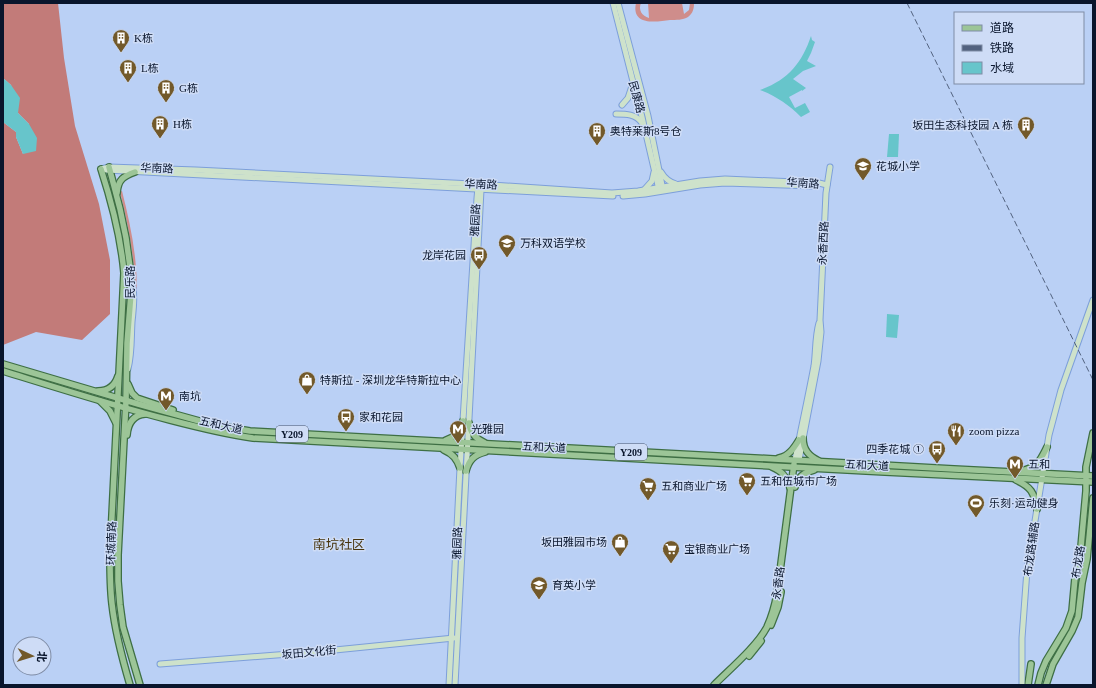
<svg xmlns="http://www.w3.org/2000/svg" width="1096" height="688" font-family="'Times New Roman','Noto Sans SC',serif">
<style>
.green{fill:#cf8d8b}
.forest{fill:#c27b79}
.water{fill:#67c5cb}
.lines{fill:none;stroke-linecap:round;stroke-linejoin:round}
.secondary-casing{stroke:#7d9fda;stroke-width:7}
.primary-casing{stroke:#3e6f44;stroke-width:8}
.secondary{stroke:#cee2cb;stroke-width:5}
.primary{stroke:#9cc597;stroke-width:5.5}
.rail{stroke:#52627f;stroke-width:1;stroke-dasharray:6 3;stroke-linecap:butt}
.labels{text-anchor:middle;stroke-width:3;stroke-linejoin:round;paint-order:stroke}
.shield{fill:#cedcf6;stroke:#445169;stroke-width:1}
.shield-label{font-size:10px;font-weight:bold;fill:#09152c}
.poi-label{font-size:11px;fill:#09152c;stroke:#cedcf6;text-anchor:start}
.street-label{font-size:11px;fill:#09152c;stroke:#cedcf6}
.quarter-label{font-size:13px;fill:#47340d;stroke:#cedcf6}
</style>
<rect width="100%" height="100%" fill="#bad0f5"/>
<!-- green -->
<g class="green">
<path d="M636,3h5c-3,7 1,13 8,15l-1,-15h34l2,11 5,-4 1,-7h4c0,6 -1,10 -6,14 -5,3 -12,3 -18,3 -14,2 -39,6 -34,-17z"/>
<path d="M106,176h1c11,37 22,75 21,115h-1c2,-39 -11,-78 -21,-115z"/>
<path d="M122,191c9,36 17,73 14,110h-1c1,-37 -6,-73 -15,-109z"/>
</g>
<!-- forest -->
<path class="forest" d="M3,3h55l6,55 11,68 24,78 11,56v54l-28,26 -46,-8 -33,13v-223l13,10v5l7,17 6,-30 -11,-11 -7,-28 -8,-7z"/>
<!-- water -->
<g class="water">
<path d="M811,36l1,4 3,2 -4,11 -4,8 9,5 -13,5 -10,8 13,9 -4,3v-1l-13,7 6,11 10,-5 5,9 -9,5c-12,-12 -25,-21 -41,-27 28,-10 42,-27 51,-54z"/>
<path d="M3,78l8,7 9,13 -2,15 11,11 8,14 -1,13 -13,3 -7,-17v-5l-13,-10z"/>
<path d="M889,134h10l-1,23h-11z"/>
<path d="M887,314l12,1 -2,23 -11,-1z"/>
</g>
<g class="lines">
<!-- secondary casing -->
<g class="secondary-casing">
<g id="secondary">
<path d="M613,3l29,114 17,73"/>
<path d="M618,3l30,113 15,74"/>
<path d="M622,105l6,-7 4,-12"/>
<path d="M616,114c10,0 20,0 26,9"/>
<path d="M101,169l8,-2 87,3 296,15 120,8 26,-2 62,-10 25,-2 94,4 8,2"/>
<path d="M106,170l507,26"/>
<path d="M661,172c4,7 8,10 15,12"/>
<path d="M644,190l8,-9 2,-9"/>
<path d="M623,196l22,-2 55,-9 25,-2 89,3"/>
<path d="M128,369c4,-16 3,-31 4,-47 1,-11 3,-22 1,-34"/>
<path d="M795,460c6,-31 13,-62 19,-94 2,-14 1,-29 5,-43"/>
<path d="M799,460l19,-99 3,-29 -1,-12 6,-127 4,-26"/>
<path d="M160,664l155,-12 139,-14"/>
<path d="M449,685l11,-217 17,-270 1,-11"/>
<path d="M455,685l26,-495 -1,-3"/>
<path d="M1022,685v-47l5,-68 22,-135 12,-45 32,-90"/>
</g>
</g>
<!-- primary casing -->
<g class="primary-casing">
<g id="primary">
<path d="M109,167l11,42 6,29 4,29 1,12v14l-4,50 -1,58 -8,154v26l2,24 3,22 17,58"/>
<path d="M101,169c11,34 20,69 23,104l-14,282c0,16 0,32 2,49 3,27 10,54 18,81"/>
<path d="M117,193c1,-14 7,-17 18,-21"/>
<path d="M3,364l135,40 76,21 36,6 524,28 180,10 139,7"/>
<path d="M3,371c55,17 111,35 167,49 27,7 55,14 83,18l632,34 208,10"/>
<path d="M128,384l4,9 5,5 36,12"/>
<path d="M98,391c10,0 17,-5 20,-15"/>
<path d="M100,401l10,10 6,12"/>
<path d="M469,423c1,10 7,16 16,20"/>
<path d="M127,435c1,-12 6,-20 18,-21"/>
<path d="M803,438c0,12 6,18 16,23"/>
<path d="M446,440c9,-3 15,-9 17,-19"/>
<path d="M444,450c9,4 13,9 16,18"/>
<path d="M779,458c10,-2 15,-10 20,-18"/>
<path d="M772,467c10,4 15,10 18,21"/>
<path d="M466,471c3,-11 8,-16 19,-19"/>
<path d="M1021,471c17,-4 19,-10 26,-24"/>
<path d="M1016,480c15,7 18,12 21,29"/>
<path d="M795,487c3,-10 9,-15 19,-17"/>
<path d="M771,625l7,-18 3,-15"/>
<path d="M749,656l12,-15"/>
<path d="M714,685c16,-16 43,-39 53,-58 5,-11 8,-22 10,-33l17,-130"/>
<path d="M1028,685l3,-21"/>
<path d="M1038,685l3,-12 5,-12 20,-33 6,-17 3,-33 5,-20 6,-67v-24l7,-34"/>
<path d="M1046,685l7,-21 19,-33 6,-14 4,-34 5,-24 6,-61"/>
</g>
</g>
<!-- secondary -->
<use href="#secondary" class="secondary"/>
<!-- primary -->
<use href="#primary" class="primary"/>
<!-- rail -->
<path class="rail" d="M907,3l186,377"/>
</g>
<!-- icons -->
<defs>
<g id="building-pin" transform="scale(0.9)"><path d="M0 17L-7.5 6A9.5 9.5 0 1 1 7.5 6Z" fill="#72592a" stroke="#cedcf6"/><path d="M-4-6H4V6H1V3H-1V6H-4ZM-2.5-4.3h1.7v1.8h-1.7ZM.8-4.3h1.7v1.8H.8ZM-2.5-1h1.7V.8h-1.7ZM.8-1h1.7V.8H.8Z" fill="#fff"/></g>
<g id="school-pin" transform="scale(0.9)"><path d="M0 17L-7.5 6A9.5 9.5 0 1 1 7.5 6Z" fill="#72592a" stroke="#cedcf6"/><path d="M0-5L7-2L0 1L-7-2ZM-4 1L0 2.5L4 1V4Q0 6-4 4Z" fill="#fff"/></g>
<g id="bus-pin" transform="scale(0.9)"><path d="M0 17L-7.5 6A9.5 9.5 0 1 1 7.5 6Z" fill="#72592a" stroke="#cedcf6"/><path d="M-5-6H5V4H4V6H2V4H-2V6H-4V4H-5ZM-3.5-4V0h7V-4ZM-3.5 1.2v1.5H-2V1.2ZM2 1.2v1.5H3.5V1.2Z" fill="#fff"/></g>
<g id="shop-pin" transform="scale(0.9)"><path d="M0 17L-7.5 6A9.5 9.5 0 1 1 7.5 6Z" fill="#72592a" stroke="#cedcf6"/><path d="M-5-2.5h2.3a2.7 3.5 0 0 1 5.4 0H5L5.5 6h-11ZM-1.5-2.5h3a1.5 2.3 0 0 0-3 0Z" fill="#fff"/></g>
<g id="metro-pin" transform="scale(0.9)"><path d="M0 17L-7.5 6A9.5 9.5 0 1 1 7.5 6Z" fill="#72592a" stroke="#cedcf6"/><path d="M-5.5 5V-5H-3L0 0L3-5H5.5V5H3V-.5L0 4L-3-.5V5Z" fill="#fff"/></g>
<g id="restaurant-pin" transform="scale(0.9)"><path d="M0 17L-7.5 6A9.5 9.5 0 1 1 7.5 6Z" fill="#72592a" stroke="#cedcf6"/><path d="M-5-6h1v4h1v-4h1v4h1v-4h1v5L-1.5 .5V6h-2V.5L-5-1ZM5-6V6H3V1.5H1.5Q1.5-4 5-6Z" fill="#fff"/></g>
<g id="supermarket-pin" transform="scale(0.9)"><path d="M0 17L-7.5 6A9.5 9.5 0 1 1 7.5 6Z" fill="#72592a" stroke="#cedcf6"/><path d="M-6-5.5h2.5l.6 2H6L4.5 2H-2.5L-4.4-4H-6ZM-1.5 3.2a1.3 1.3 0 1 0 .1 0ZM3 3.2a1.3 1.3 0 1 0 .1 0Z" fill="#fff"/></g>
<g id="stadium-pin" transform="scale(0.9)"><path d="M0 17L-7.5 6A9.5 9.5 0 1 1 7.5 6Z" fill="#72592a" stroke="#cedcf6"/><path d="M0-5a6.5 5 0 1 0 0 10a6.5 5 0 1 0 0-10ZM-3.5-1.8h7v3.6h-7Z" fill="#fff"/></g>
</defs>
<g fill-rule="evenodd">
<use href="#building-pin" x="121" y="38"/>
<use href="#building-pin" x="128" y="68"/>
<use href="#building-pin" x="166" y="88"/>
<use href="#building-pin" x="160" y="124"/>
<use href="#building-pin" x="1026" y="125"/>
<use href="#building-pin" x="597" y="131"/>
<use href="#school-pin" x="863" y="166"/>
<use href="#school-pin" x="507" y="243"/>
<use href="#bus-pin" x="479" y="255"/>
<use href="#shop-pin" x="307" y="380"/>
<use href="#metro-pin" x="166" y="396"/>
<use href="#bus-pin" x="346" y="417"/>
<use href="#metro-pin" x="458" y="429"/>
<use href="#restaurant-pin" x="956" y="431"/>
<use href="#bus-pin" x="937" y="449"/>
<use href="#metro-pin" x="1015" y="464"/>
<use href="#supermarket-pin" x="747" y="481"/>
<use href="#supermarket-pin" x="648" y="486"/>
<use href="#stadium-pin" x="976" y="503"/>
<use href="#shop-pin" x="620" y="542"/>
<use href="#supermarket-pin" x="671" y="549"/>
<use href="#school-pin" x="539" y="585"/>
</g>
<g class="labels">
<!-- shield labels -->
<g class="shield">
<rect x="276" y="426" width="32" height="16" rx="3"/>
<rect x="615" y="444" width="32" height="16" rx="3"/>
</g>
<g class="shield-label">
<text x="292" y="438">Y209</text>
<text x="631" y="456">Y209</text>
</g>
<!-- poi labels -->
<g class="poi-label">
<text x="134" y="42">K栋</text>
<text x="141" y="72">L栋</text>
<text x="179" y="92">G栋</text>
<text x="173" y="128">H栋</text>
<text x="1013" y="129" text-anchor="end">坂田生态科技园 A 栋</text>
<text x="610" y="135">奥特莱斯8号仓</text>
<text x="876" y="170">花城小学</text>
<text x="520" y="247">万科双语学校</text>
<text x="466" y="259" text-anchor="end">龙岸花园</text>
<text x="320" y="384">特斯拉 - 深圳龙华特斯拉中心</text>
<text x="179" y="400">南坑</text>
<text x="359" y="421">家和花园</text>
<text x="471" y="433">光雅园</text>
<text x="969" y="435">zoom pizza</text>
<text x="924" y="453" text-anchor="end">四季花城 ①</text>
<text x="1028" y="468">五和</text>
<text x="760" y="485">五和伍城市广场</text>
<text x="661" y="490">五和商业广场</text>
<text x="989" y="507">乐刻·运动健身</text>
<text x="607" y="546" text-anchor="end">坂田雅园市场</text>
<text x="684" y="553">宝银商业广场</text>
<text x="552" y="589">育英小学</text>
</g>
<!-- street labels -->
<g class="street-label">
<text transform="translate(637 97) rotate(75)" y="4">民康路</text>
<text transform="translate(157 168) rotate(2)" y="4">华南路</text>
<text transform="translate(803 183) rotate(4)" y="4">华南路</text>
<text transform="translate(481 184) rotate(3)" y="4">华南路</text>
<text transform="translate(475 220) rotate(-87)" y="4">雅园路</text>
<text transform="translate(823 243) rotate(-87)" y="4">永香西路</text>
<text transform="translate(130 282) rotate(-90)" y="4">民乐路</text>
<text transform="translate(221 425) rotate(13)" y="4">五和大道</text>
<text transform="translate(544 447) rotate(3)" y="4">五和大道</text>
<text transform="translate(867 465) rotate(3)" y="4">五和大道</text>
<text transform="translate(111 543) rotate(-88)" y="4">环城南路</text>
<text transform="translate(457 543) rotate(-88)" y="4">雅园路</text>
<text transform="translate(1031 549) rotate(-82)" y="4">布龙路辅路</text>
<text transform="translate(1078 562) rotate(-81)" y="4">布龙路</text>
<text transform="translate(778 583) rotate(-82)" y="4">永香路</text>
<text transform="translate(309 652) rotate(-5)" y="4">坂田文化街</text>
</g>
<!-- quarter labels -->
<g class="quarter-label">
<text x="339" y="549">南坑社区</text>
</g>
</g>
<!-- border -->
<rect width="1096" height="688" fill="none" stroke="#09152c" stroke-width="8"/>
<!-- legend -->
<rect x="954" y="12" width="130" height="72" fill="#cedcf6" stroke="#7f8ca5"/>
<rect x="962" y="25" width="20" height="6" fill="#9cc597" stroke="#7f8ca5"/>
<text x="990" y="32" font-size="12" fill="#09152c">道路</text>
<rect x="962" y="45" width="20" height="6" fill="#52627f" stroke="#7f8ca5"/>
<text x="990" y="52" font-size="12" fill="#09152c">铁路</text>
<rect x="962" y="62" width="20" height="12" fill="#67c5cb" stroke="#7f8ca5"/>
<text x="990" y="72" font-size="12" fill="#09152c">水域</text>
<!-- north arrow -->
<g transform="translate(32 656) rotate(94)"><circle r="19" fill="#cedcf6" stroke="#7f8ca5"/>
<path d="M0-3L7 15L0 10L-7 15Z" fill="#72592a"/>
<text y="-6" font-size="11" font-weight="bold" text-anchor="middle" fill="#09152c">北</text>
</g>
</svg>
